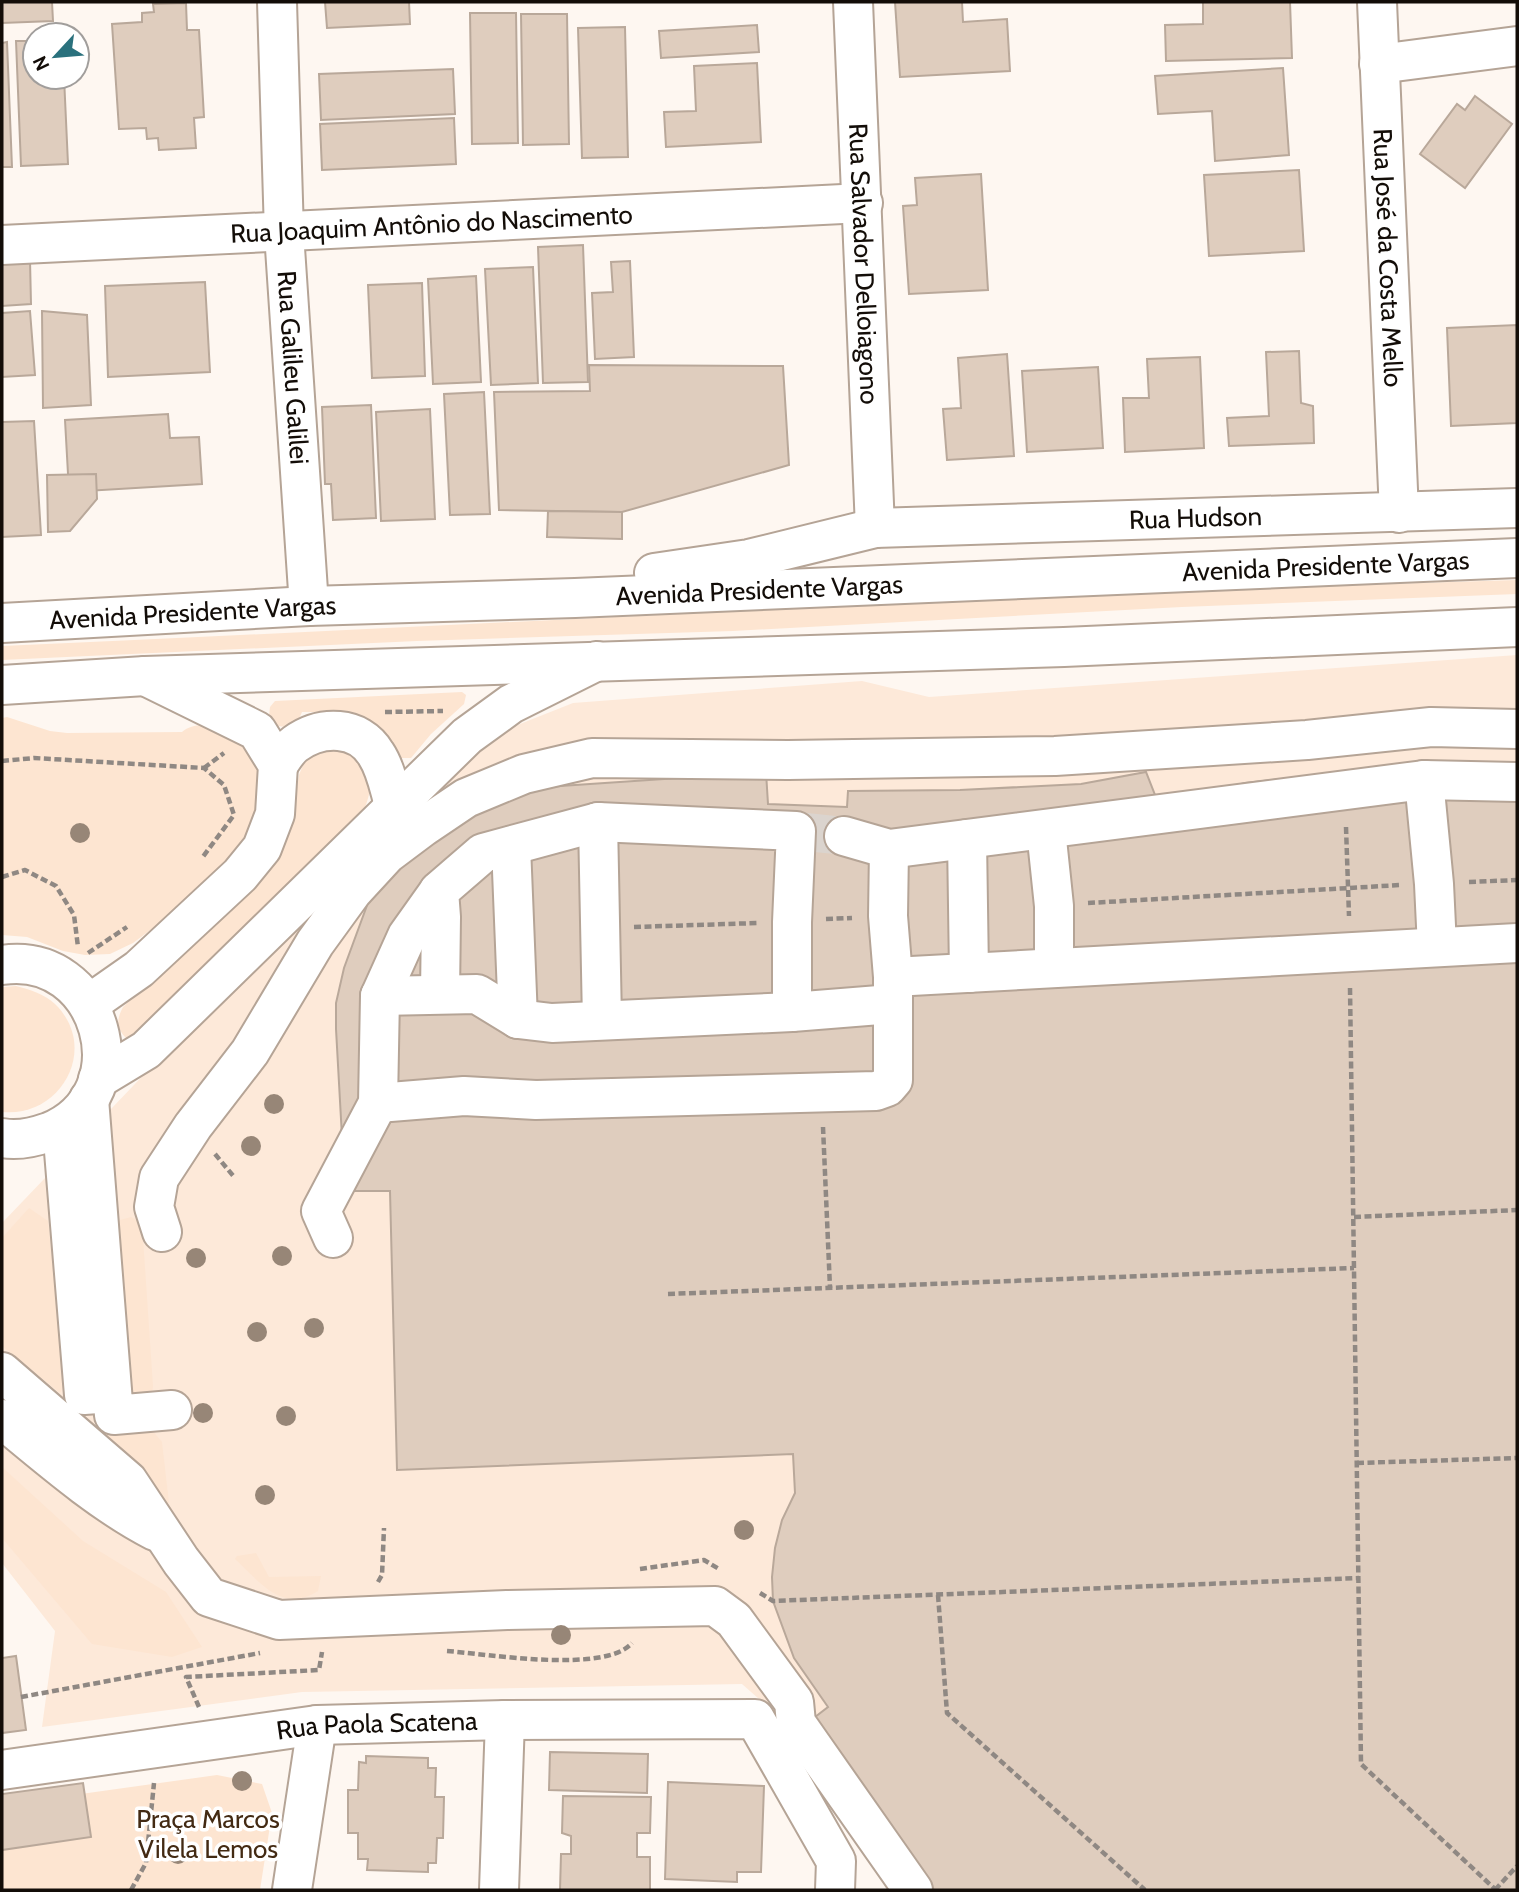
<svg xmlns="http://www.w3.org/2000/svg" width="1519" height="1892" font-family="Cabin,sans-serif">
<style>
.built{fill:#fde9d9}
.green{fill:#fde5d1}
.building{fill:#dfcdbe;stroke:#b9a89a;stroke-width:2}
.lines{fill:none;stroke-linecap:round;stroke-linejoin:round}
.minor-tunnel{stroke:#dbd4ce;stroke-width:38;stroke-dasharray:38 19;stroke-linecap:butt}
.minor-casing{stroke:#b5a496;stroke-width:42}
.major-casing{stroke:#b5a496;stroke-width:42}
.path{stroke:#8f8883;stroke-width:4.5;stroke-dasharray:7 3.5;stroke-linecap:butt}
.minor{stroke:#fff;stroke-width:38}
.major{stroke:#fff;stroke-width:38}
.tree{fill:#978677}
.labels{text-anchor:middle;stroke-width:7;stroke-linejoin:round;paint-order:stroke}
.street-label{font-size:26px;fill:#130d08;stroke:#fff}
.park-label{font-size:26px;fill:#432a13;stroke:#fff}
</style>
<rect width="100%" height="100%" fill="#fef7f1"/>
<!-- built -->
<path class="built" d="M1517,655v1235h-621l-137,-191 -17,-15 -440,8 -260,35 13,-96 -53,-68v-340l174,-182 274,-267 65,-48 58,-23 289,-22 67,16z"/>
<!-- green -->
<g class="green">
<path d="M1517,580v14l-335,13 -449,24 -316,10 -415,19v-14c505,-22 1010,-52 1515,-66z"/>
<path d="M462,692l4,3 -2,9 -33,30 -20,24h-13c-36,-37 -42,-47 -96,-46l-7,16 -18,-2 -8,-11 1,-8 5,-6z"/>
<path d="M7,717l43,14 17,2 115,-1c15,-13 41,-4 58,2l17,35 4,26 -21,60 -80,68 -27,20 -23,11 -25,1 -22,-4 -36,-14 -25,-2v-217z"/>
<path d="M353,748c16,26 23,32 11,62l-229,226 -8,3c-11,-11 -11,-18 -4,-32l136,-129 36,-78 4,-25 6,-15 9,-10z"/>
<path d="M16,986c15,4 28,8 39,18 45,44 6,114 -53,108v-125z"/>
<path d="M29,1208l19,13 17,163 -5,9 -58,-47v-108z"/>
<path d="M131,1217l11,6 11,163 -1,8 -23,5 -13,-173 4,-6z"/>
<path d="M102,1429h49l11,13 7,61h-8l-58,-65z"/>
<path d="M2,1467l81,74 83,51 36,55 -30,10 -80,-13 -90,-106z"/>
<path d="M256,1553l13,24 52,-1 -3,15c-36,23 -58,-9 -83,-32l2,-3z"/>
<path d="M217,1775l45,9 10,29 -12,77h-258v-85z"/>
</g>
<!-- building -->
<g class="building">
<path d="M2,2h50l1,19 -51,2z"/>
<path d="M325,2h84l1,22 -83,4z"/>
<path d="M895,2h67l1,20 44,-3 3,52 -110,6z"/>
<path d="M1203,2h87l2,56 -126,3 -1,-36 38,-1z"/>
<path d="M186,3l1,27h12l5,87 -10,1 2,30 -37,2 -1,-12 -11,1 -1,-11 -27,1 -7,-105 30,-2v-9l12,-1 -1,-8z"/>
<path d="M470,13h46l2,130 -46,1z"/>
<path d="M521,14h46l2,130 -46,1z"/>
<path d="M757,25l2,27 -98,6 -2,-27z"/>
<path d="M625,27l3,130 -46,1 -4,-130z"/>
<path d="M16,41h19v36h29l4,87 -47,2z"/>
<path d="M7,42l5,125h-10v-124z"/>
<path d="M757,63l4,79 -95,5 -2,-35 32,-1 -2,-45z"/>
<path d="M1283,68l6,87 -74,6 -3,-50 -54,3 -3,-38z"/>
<path d="M453,69l2,45 -134,6 -2,-46z"/>
<path d="M1475,96l37,28 -47,64 -45,-34 37,-50 8,6z"/>
<path d="M454,118l2,46 -134,6 -2,-46z"/>
<path d="M1299,170l5,81 -95,5 -5,-81z"/>
<path d="M981,174l7,116 -79,4 -6,-88 14,-1 -2,-27z"/>
<path d="M583,245l5,137 -45,1 -5,-136z"/>
<path d="M2,260h28l1,44 -29,2z"/>
<path d="M630,261l4,96 -39,2 -3,-66 21,-1 -2,-30z"/>
<path d="M533,267l5,116 -47,2 -6,-116z"/>
<path d="M476,276l5,106 -48,2 -5,-105z"/>
<path d="M205,282l5,90 -102,5 -3,-91z"/>
<path d="M422,283l3,93 -53,2 -4,-93z"/>
<path d="M30,311l5,64 -33,2v-64z"/>
<path d="M42,311l45,4 4,90 -48,3z"/>
<path d="M1517,325v98l-66,3 -4,-98z"/>
<path d="M1299,351l2,52 12,3 1,37 -85,3 -2,-28 42,-2 -3,-64z"/>
<path d="M1007,354l7,102 -67,4 -4,-51 18,-1 -3,-50z"/>
<path d="M1200,357l4,91 -79,4 -2,-54h26l-2,-39z"/>
<path d="M589,365l194,1 6,99 -167,47 -123,-2 -5,-118 96,-1z"/>
<path d="M1098,367l5,81 -76,4 -5,-81z"/>
<path d="M484,392l6,122 -40,1 -6,-121z"/>
<path d="M371,405l5,113 -43,2 -2,-36h-6l-3,-77z"/>
<path d="M430,409l5,110 -54,2 -5,-109z"/>
<path d="M168,414l2,24 29,-1 3,47 -133,8 -4,-72z"/>
<path d="M34,421l7,114 -39,2v-115z"/>
<path d="M96,474l1,25 -27,32 -22,1 -1,-57z"/>
<path d="M548,511l74,1v27l-75,-2z"/>
<path d="M766,772l2,32 79,3 1,-16 112,-1 121,-6 65,-12 13,33 86,-22 84,-9 188,20v1096h-583l-128,-166 22,-17 -34,-49 -21,-57 -1,-24 3,-29 7,-28 13,-27 -2,-39 -396,16 -7,-279h-45l-9,-162v-26l8,-35 25,-68 47,-56 100,-55z"/>
<path d="M16,1656l10,74 -24,3v-75z"/>
<path d="M550,1752l98,2 -1,39 -98,-3z"/>
<path d="M366,1756l62,2v10h8l-1,29h9l-1,41h-6l-1,25h-8v9l-61,-2 1,-11h-10v-26h-10v-43h10l1,-28 7,1z"/>
<path d="M668,1782l96,4 -3,86h-24v10l-72,-3z"/>
<path d="M83,1783l8,54 -89,13v-56z"/>
<path d="M563,1796l88,1 -1,36h-13v24h13v33h-90l1,-36h10v-18l-9,-3z"/>
</g>
<g class="lines">
<!-- minor-tunnel -->
<path class="minor-tunnel" d="M796,831l48,5"/>
<!-- minor casing -->
<g class="minor-casing">
<g id="minor">
<path id="s1" d="M277,2l7,231 25,373"/>
<path id="s2" d="M853,2l22,526 642,-20"/>
<path id="s3" d="M1377,2l22,511"/>
<path d="M1379,64l138,-18"/>
<path id="s4" d="M2,245l861,-42"/>
<path d="M278,765c5,-7 10,-16 17,-21 26,-19 64,-19 81,10 10,15 13,34 18,51"/>
<path d="M1424,780l10,104 3,63"/>
<path d="M598,822l4,198"/>
<path d="M1046,830l8,76v62"/>
<path d="M844,836l45,13 535,-69 93,2"/>
<path d="M967,839l2,134"/>
<path d="M511,846l7,173"/>
<path d="M2,965c100,-15 141,129 47,167 -14,5 -32,9 -47,6"/>
<path d="M893,977l624,-34"/>
<path d="M440,994l1,-77 -2,-26 44,-38 115,-31 198,9 -4,91v90"/>
<path d="M380,996l97,-2 41,25 34,4 240,-11 100,-8"/>
<path d="M89,1004l50,-35 101,-94 22,-27 13,-34 3,-49 -21,-34 -112,-55"/>
<path d="M98,1079l48,-29 321,-314 44,-32 86,-43"/>
<path d="M89,1099l25,316 58,-5"/>
<path d="M378,1103l86,-7 72,4 340,-9 11,-4 6,-7v-103l-5,-61 1,-67"/>
<path d="M62,1127l22,268 28,-2"/>
<path d="M162,1232l-8,-25 5,-29 34,-52 57,-74 65,-109 37,-51 35,-38 36,-27 43,-29 58,-24 68,-16 196,2 267,-4 252,-16 124,-13 86,2"/>
<path d="M333,1238l-12,-27 57,-108 2,-107 27,-60 32,-45"/>
<path d="M2,1372l126,109 53,80 28,36 70,23 228,-10 208,-4 19,14 60,82 2,21 117,167"/>
<path d="M2,1419c46,38 100,85 153,112"/>
<path id="s5" d="M2,1770l315,-45 188,-5 250,-1 81,142 -1,29"/>
<path d="M292,1890l25,-165"/>
<path d="M499,1890l6,-170"/>
</g>
</g>
<!-- major casing -->
<g class="major-casing">
<g id="major">
<path d="M654,573l95,-14 126,-31"/>
<path id="s6" d="M2,623l307,-17 266,-8 942,-40"/>
<path d="M2,685l143,-9 919,-29 453,-20"/>
</g>
</g>
<!-- path -->
<g class="path">
<path d="M385,712l58,-1"/>
<path d="M2,761l32,-3 170,10 20,17 10,30 -32,43"/>
<path d="M204,768l20,-15"/>
<path d="M1346,827l3,89"/>
<path d="M2,877l23,-7 31,16 18,29 4,32"/>
<path d="M1469,882l48,-2"/>
<path d="M1088,903l313,-18"/>
<path d="M826,919l26,-1"/>
<path d="M634,927l124,-4"/>
<path d="M88,953l39,-26"/>
<path d="M1350,988l11,776 135,126"/>
<path d="M823,1127l7,161"/>
<path d="M215,1154l20,24"/>
<path d="M1354,1217l163,-7"/>
<path d="M668,1294l686,-26"/>
<path d="M1357,1463l160,-5"/>
<path d="M640,1569l64,-9 15,9"/>
<path d="M378,1582l4,-7 2,-47"/>
<path d="M760,1593l13,8 586,-23"/>
<path d="M938,1595l9,118 198,177"/>
<path d="M447,1651c41,3 158,23 185,-8"/>
<path d="M21,1697l239,-44"/>
<path d="M199,1707l-13,-30 133,-7 3,-18"/>
<path d="M131,1890l15,-27 8,-80"/>
<path d="M1495,1890l22,-24"/>
</g>
<!-- minor -->
<use href="#minor" class="minor"/>
<!-- major -->
<use href="#major" class="major"/>
</g>
<!-- trees -->
<g class="tree">
<circle cx="80" cy="833" r="10"/>
<circle cx="274" cy="1104" r="10"/>
<circle cx="251" cy="1146" r="10"/>
<circle cx="282" cy="1256" r="10"/>
<circle cx="196" cy="1258" r="10"/>
<circle cx="314" cy="1328" r="10"/>
<circle cx="257" cy="1332" r="10"/>
<circle cx="203" cy="1413" r="10"/>
<circle cx="286" cy="1416" r="10"/>
<circle cx="265" cy="1495" r="10"/>
<circle cx="744" cy="1530" r="10"/>
<circle cx="561" cy="1635" r="10"/>
<circle cx="242" cy="1781" r="10"/>
<circle cx="178" cy="1854" r="10"/>
</g>
<g class="labels">
<!-- street labels -->
<g class="street-label">
<text dy="9" stroke="none"><textPath href="#s4" startOffset="430">Rua Joaquim Antônio do Nascimento</textPath></text>
<text dy="9" stroke="none"><textPath href="#s3" startOffset="256">Rua José da Costa Mello</textPath></text>
<text dy="9" stroke="none"><textPath href="#s2" startOffset="262">Rua Salvador Delloiagono</textPath></text>
<text dy="9" stroke="none"><textPath href="#s1" startOffset="366">Rua Galileu Galilei</textPath></text>
<text dy="9" stroke="none"><textPath href="#s2" startOffset="847">Rua Hudson</textPath></text>
<text dy="9" stroke="none"><textPath href="#s6" startOffset="1325">Avenida Presidente Vargas</textPath></text>
<text dy="9" stroke="none"><textPath href="#s6" startOffset="758">Avenida Presidente Vargas</textPath></text>
<text dy="9" stroke="none"><textPath href="#s6" startOffset="191">Avenida Presidente Vargas</textPath></text>
<text dy="9" stroke="none"><textPath href="#s5" startOffset="378">Rua Paola Scatena</textPath></text>
</g>
<!-- park labels -->
<g class="park-label">
<text x="208" y="1828">Praça Marcos<tspan x="208" dy="30">Vilela Lemos</tspan></text>
</g>
</g>
<!-- border -->
<rect width="1519" height="1892" fill="none" stroke="#130d08" stroke-width="7"/>
<!-- north arrow -->
<g transform="translate(56 56) rotate(244)"><circle r="33" fill="#ffffff" stroke="#a19e9c" stroke-width="2"/>
<path d="M0-5L12 26L0 18L-12 26Z" fill="#2a717d"/>
<text y="-10" font-size="19" font-weight="bold" text-anchor="middle" fill="#130d08">N</text>
</g>
</svg>
